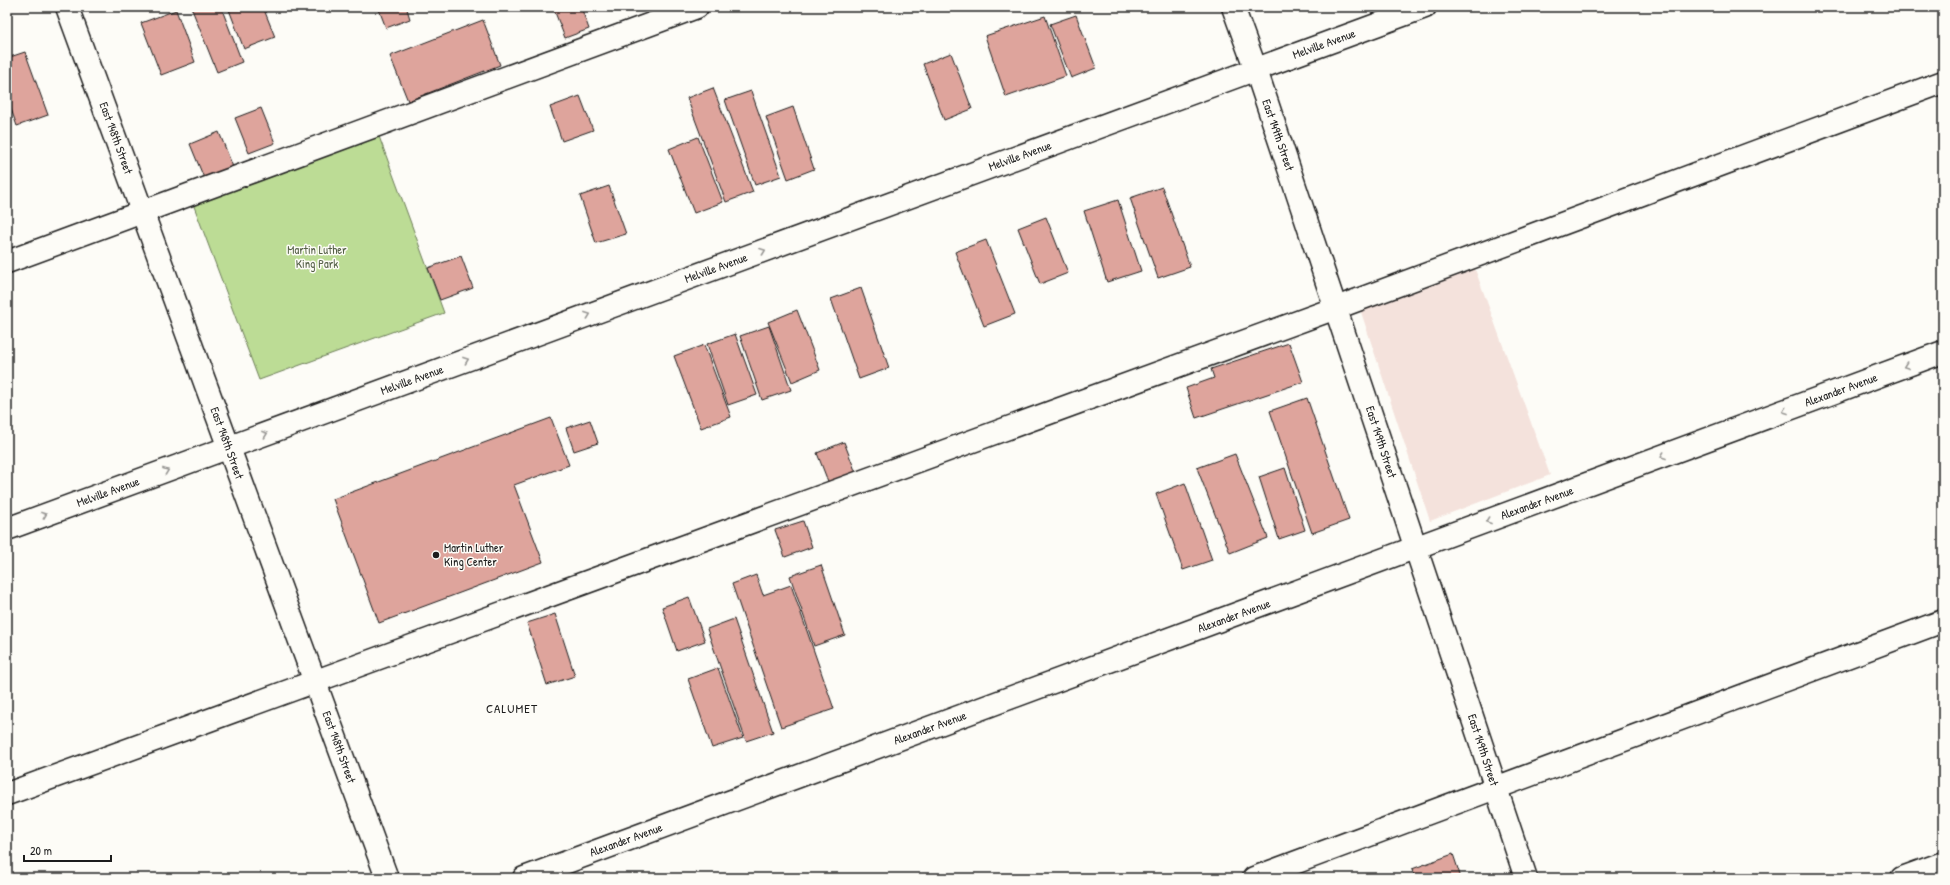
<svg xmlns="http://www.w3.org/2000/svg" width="1950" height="885" font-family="'Patrick Hand',sans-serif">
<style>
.built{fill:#f4e2dc}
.green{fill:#bcdc95;stroke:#6c7c58}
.building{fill:#dea49c;stroke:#1c1c1c}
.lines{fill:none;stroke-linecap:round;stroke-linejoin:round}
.minor-casing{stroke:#1c1c1c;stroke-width:25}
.minor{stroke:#fdfcf7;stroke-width:22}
.oneway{stroke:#989794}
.poi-dot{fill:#1c1c1c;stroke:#fdfcf7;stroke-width:1.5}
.labels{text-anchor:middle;stroke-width:3;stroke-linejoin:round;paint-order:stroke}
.street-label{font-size:12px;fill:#1c1c1c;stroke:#fdfcf7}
.park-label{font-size:12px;fill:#545f46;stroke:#fdfcf7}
.poi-label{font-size:12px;fill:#1c1c1c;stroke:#fdfcf7;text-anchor:start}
.neighbourhood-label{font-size:13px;letter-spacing:1px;fill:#1c1c1c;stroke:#fdfcf7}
</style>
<rect width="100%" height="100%" fill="#fdfcf7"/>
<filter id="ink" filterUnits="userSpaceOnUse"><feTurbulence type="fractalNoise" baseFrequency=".025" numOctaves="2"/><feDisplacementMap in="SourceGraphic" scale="8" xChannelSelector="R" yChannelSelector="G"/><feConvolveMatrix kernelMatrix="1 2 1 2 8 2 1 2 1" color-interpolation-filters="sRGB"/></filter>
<g filter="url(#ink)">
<!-- built -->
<path class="built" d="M1471,258l79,217 -120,46 -73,-221z"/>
<!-- green -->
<path class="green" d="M377,131l67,182 -185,67 -67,-179z"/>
<!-- building -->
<g class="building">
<path d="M191,7h30l21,55 -25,10z"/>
<path d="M228,7h35l12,30 -31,12z"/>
<path d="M378,7h34l-5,2 3,10 -24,9z"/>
<path d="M553,7h28l8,22 -24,9z"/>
<path d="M176,10l19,52 -34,13 -20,-52z"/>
<path d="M1076,15l20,53 -25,10 -21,-54z"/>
<path d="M1045,16l21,60 -60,21 -21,-61z"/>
<path d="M483,20l17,45 -92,36 -18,-45z"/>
<path d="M25,52l23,63 -31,11 -10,-28v-40z"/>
<path d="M951,53l21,56 -28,11 -21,-56z"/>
<path d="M713,88l40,104 -27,10 -39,-104z"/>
<path d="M751,91l30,85 -26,9 -30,-85z"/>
<path d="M580,96l13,34 -31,11 -12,-34z"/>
<path d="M793,107l21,62 -26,10 -22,-62z"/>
<path d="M261,108l14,35 -26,10 -14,-35z"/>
<path d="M219,132l14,35 -29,11 -14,-34z"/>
<path d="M698,137l25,65 -29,11 -25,-64z"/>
<path d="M609,186l17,48 -30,9 -16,-47z"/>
<path d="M1162,187l28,80 -32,11 -28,-80z"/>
<path d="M1118,200l23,71 -34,11 -23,-71z"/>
<path d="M1046,217l22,56 -28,11 -22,-56z"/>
<path d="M986,240l29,74 -31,12 -29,-74z"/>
<path d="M461,256l12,32 -33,12 -12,-32z"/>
<path d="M861,288l28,80 -30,11 -28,-80z"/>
<path d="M797,310l23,60 -28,12 -24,-60z"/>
<path d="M769,326l22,64 -29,10 -22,-64z"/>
<path d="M735,334l22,61 -29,10 -21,-61z"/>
<path d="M1289,343l14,39 -107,36 -10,-30 28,-10 -3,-9z"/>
<path d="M704,345l27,72 -30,11 -27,-72z"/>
<path d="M1307,398l42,122 -37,13 -42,-122z"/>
<path d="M551,418l18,47 -55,20 29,77 -164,61 -46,-124z"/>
<path d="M590,420l8,23 -24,8 -8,-23z"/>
<path d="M844,442l12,31 -27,11 -12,-31z"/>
<path d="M1235,454l33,84 -38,15 -33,-85z"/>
<path d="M1285,468l20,62 -26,9 -20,-62z"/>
<path d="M1185,483l27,77 -29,10 -27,-76z"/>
<path d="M803,521l9,26 -27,10 -10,-27z"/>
<path d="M821,565l24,70 -31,11 -24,-70z"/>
<path d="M756,575l7,20 28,-10 43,124 -53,18 -49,-143z"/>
<path d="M689,597l16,44 -28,10 -15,-44z"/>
<path d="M555,614l20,62 -28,9 -20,-62z"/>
<path d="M734,619l39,113 -27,9 -39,-112z"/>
<path d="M718,668l25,70 -31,10 -24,-69z"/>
<path d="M1453,854l8,24h-46l-3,-9z"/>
</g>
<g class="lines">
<!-- minor casing -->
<g class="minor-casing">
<g id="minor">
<path d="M67,7l320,871"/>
<path d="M1233,7l23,63 270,808"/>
<path d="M7,262l690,-255"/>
<path d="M7,529l1418,-522"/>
<path d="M7,794l1329,-486 607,-226"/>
<path d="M524,878l1419,-526"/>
<path d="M1254,878l689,-257"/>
<path d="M1902,878l41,-15"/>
</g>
</g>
<!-- minor -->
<use href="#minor" class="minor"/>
</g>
<!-- one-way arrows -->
<defs><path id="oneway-chevron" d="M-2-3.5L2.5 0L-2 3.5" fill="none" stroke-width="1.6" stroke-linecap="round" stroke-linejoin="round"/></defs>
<g class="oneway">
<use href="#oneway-chevron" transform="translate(763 251) rotate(-20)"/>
<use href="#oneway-chevron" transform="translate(588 315) rotate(-20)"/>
<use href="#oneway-chevron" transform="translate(466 360) rotate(-20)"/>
<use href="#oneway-chevron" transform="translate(1906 366) rotate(160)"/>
<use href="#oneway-chevron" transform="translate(1785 411) rotate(160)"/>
<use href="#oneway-chevron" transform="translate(265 434) rotate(-20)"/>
<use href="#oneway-chevron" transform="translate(1663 456) rotate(160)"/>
<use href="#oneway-chevron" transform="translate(166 471) rotate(-20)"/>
<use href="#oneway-chevron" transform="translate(44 515) rotate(-20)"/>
<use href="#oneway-chevron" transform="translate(1488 521) rotate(160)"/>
</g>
</g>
<!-- markers -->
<circle class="poi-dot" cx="436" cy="555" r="4"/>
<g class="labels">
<!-- street labels -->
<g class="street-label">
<text transform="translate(1324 44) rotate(-20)" y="4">Melville Avenue</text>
<text transform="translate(1278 135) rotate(71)" y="4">East 149th Street</text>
<text transform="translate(116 138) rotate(70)" y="4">East 148th Street</text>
<text transform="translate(1020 156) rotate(-20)" y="4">Melville Avenue</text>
<text transform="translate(716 268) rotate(-20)" y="4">Melville Avenue</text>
<text transform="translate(412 380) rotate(-20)" y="4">Melville Avenue</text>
<text transform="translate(1841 390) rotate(-20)" y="4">Alexander Avenue</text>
<text transform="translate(1381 442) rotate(72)" y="4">East 149th Street</text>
<text transform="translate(227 443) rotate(70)" y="4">East 148th Street</text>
<text transform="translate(108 492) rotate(-20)" y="4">Melville Avenue</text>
<text transform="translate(1537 503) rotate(-20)" y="4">Alexander Avenue</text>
<text transform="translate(1234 616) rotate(-20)" y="4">Alexander Avenue</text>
<text transform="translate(930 728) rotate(-20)" y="4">Alexander Avenue</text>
<text transform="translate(339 747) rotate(70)" y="4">East 148th Street</text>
<text transform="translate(1483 750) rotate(72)" y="4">East 149th Street</text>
<text transform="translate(626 840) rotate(-20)" y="4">Alexander Avenue</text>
</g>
<!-- park labels -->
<g class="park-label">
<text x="317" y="254">Martin Luther<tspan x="317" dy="14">King Park</tspan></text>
</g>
<!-- poi labels -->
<g class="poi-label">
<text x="444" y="552">Martin Luther<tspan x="444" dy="14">King Center</tspan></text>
</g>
<!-- neighbourhood labels -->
<g class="neighbourhood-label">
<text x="512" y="713">CALUMET</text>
</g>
</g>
<!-- margin -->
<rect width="1950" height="885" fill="none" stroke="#fdfcf7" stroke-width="24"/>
<rect x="12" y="12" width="1926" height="861" fill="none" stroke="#1c1c1c" stroke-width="1.5" filter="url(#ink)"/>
<!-- scale -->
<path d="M24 855v6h87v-6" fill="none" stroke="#1c1c1c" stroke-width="2"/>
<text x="30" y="855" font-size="12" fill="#1c1c1c" stroke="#fdfcf7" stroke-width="3" paint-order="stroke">20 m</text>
</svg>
